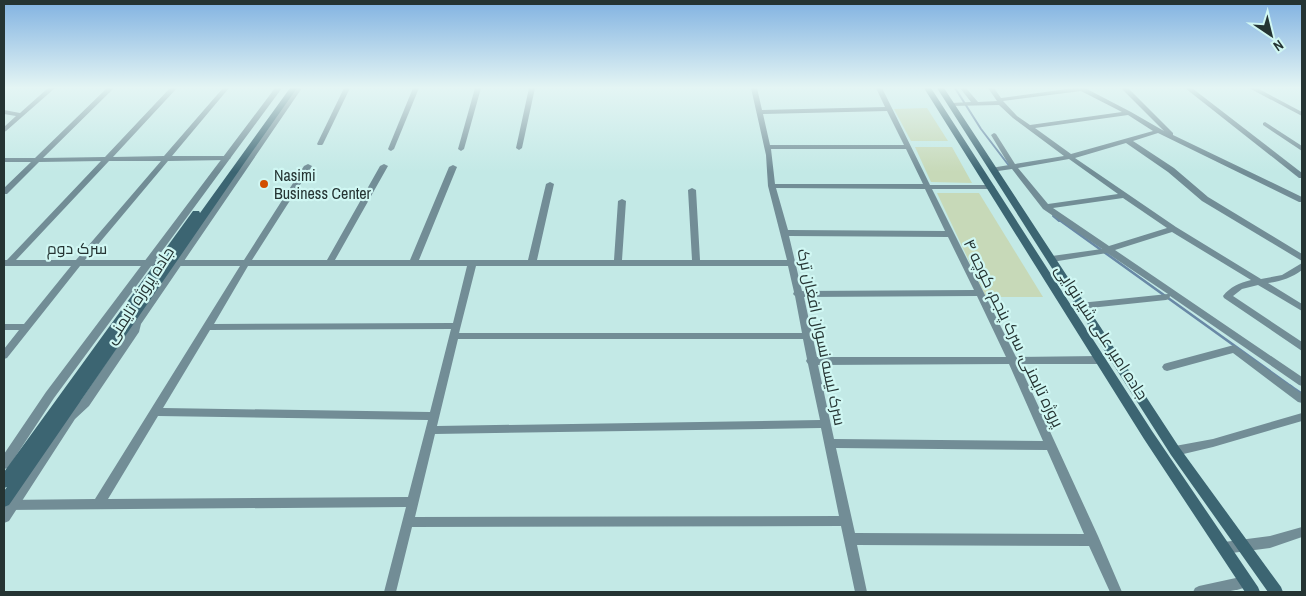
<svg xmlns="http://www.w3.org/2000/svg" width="1306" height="596" font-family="'Archivo Narrow',Cairo,sans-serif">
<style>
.green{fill:#c7d9b8}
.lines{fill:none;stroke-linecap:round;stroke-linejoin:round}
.stream-far2{stroke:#6989a6;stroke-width:2}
.stream-far1{stroke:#6989a6;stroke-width:2.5}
.stream{stroke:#6989a6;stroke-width:3}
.minor{fill:#728d96;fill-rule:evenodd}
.tertiary{fill:#728d96;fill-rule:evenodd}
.secondary{fill:#3c6572;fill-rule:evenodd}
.poi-dot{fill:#d24e00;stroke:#d0f7f3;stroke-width:2}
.labels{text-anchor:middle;stroke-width:4.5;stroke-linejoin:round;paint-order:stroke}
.poi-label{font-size:16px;fill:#253433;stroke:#d0f7f3;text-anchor:start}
.street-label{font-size:16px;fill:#253433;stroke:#d0f7f3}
</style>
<rect width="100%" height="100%" fill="#c3e9e6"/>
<!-- green -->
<g class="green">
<path d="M927,108l21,33h-37l-17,-32z"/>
<path d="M915,147h37l20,36 -41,-1z"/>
<path d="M937,193h42l64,104h-57z"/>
</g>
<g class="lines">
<!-- stream-far2 -->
<g class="stream-far2">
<path d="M955,88l26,41 29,38"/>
<path d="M1053,216l6,5"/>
</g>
<!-- stream-far1 -->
<path class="stream-far1" d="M1058,219l234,168"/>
<!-- stream -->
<path class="stream" d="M1290,386l12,8"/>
<!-- minor -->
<g class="minor">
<path d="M48,88h7l-49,43 -2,1v-5l12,-11 -12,-2v-4l16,3z"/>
<path d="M107,88h7l-71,70 62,-1 65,-69h7l-64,69 51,-1 59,-68h6l-57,68h55l4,2 -4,2 -59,1 -83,99h159l60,-94 4,-2 4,2 -60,94h75l53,-94 4,-2 4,2 -53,94h75l39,-93 4,-2 4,2 -38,93h109l18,-76 4,-2 4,2 -17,76h77l4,-59 4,-2 4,2 -4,59h70l-4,-70 4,-2 4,2 4,70h87l-19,-74 -2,-31 -15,-67h6l5,22 123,-3 -9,-19h6l48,97h61l4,2 -4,2h-59l84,168 84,-1 3,1 2,3 -2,3 -3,1h-81l79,172 24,56h-12l-21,-46 -232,-1 10,47h-12l-14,-66 -429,1 -16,65h-12l22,-85 -402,3v-10l91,-1 145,-233h-160l-73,92 -3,1v-10l15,-19h-15v-6h20l47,-58h-67v-6h3l94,-99 -62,1 -32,32h-3v-6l27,-26h-27v-4h31zM887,111l17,34h-134l-7,-31zM771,149h135l17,35h-148zM109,161h52l-85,99h-60zM776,188l149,1 20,42 -157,-1zM789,236l159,1 26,53 -172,1zM248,266h219l-14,57 -239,1zM476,266h312l6,26 -1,2 2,2 7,37h-343zM977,296l29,61h-189l-13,-60zM451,329l-21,83 -267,-4 47,-78zM458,339h345l4,20 -1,2 2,3 12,56 -383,6zM1009,364l34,77 -209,-2 -16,-74zM158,416l270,4 -20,77 -300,2zM821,428l18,88 -424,1 20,-83zM836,448l211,2 37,84 -229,-1z"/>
<path d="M344,88h6l-27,56 -1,1h-4l-1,-1z"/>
<path d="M413,88h6l-25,61 -3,2 -2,-1 -1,-1z"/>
<path d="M475,88h6l-17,61 -3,2 -3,-2z"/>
<path d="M529,88h6l-13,60 -3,2 -3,-2z"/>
<path d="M960,88h6l12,14 19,-1 -9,-13h6l7,10 73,-10h11l46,24 33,19 -43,-43h7l45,45v2l129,62v5h-3l-141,-69 -25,8 41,27 34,29 94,57v7l-100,-60 -34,-29 -42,-29 -51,15 101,69 85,52 21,-4 20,-12v7c-11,8 -20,11 -34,13l34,21v7l-44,-26 -16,4 -9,7 69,46v9l-78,-53 -1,-2c7,-9 16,-13 28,-16l-79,-48 -57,18 187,127v9l-3,-1 -129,-89 -1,3 -3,1 -86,9 -3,-1 -1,-2 1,-2 3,-1 88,-9 -61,-41 -55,9 -3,-1 -1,-2 4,-3 50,-7 -59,-40 -31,-40 -21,3v-4l18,-3 -18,-30 3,-2 2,1 19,30 49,-8 -51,-38 -14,-13 -50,1v-2l2,-1 20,-1zM1081,91l41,21 -92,13 -13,-9 -14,-15zM1128,115l25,16 -82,23 -36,-26zM1069,159l49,35 -70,10 -30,-36zM1123,198l44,30 -58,18 -56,-38z"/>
<path d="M1185,88h7l110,85v5h-3z"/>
<path d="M1249,88h8l45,24v4z"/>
<path d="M1265,122l37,24v5l-39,-26v-2z"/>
<path d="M1234,345l68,49v9l-4,-1 -65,-49 -66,18 -3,-1 -2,-3 2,-3 3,-1z"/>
<path d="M1302,413v8l-89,26 -38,9 -4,-2 -1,-3 1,-3 4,-2 38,-7z"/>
<path d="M1302,527v10l-32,11 -46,6 -4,-2 -2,-4 2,-4 4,-2 46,-6z"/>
<path d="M1245,576l4,2 2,4 -2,4c-17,7 -38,7 -56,6l2,-4 4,-2z"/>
</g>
<!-- tertiary -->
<g class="tertiary">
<path d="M275,88h7l-228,310 -46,70 -4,1v-15l42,-62z"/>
<path d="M295,88h7l-161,236 -2,8 -50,74 -14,13 -66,102 -5,2v-17l63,-93 14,-13 49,-72 2,-8z"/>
</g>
<!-- secondary -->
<g class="secondary">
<path d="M290,88h7l-52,74 -236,343 -5,2v-16l3,-4 -3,1v-16l189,-261h6l1,2z"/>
<path d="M924,88h7l221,343 106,156 2,5h-15l-101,-153z"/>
<path d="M937,88h7l235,359 102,140 2,5h-15l-97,-137z"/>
</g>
</g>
<!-- sky -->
<linearGradient id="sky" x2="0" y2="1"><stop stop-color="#81b2e1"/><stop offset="0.51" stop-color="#e4f5f4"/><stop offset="1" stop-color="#e4f5f4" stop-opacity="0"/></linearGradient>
<rect width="1306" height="172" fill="url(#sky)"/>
<!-- markers -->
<circle class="poi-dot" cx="264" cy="184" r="5"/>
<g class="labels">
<!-- poi labels -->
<g class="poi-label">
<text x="274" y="181">Nasimi<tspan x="274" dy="18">Business Center</tspan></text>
</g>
<!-- street labels -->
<g class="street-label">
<text x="77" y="254">سرک دوم</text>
<text transform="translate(139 295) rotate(-57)" y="6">جاده پروژه تایمنی</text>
<text transform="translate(1102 332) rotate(57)" y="6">جاده امیر علی شیر نوایی</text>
<text transform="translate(1014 333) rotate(64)" y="6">پروژه تایمنی، سرک پنجم، کوچه ۴</text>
<text transform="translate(822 337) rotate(78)" y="6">سرک لیسه نسوان افغان‌ ترک</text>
</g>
</g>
<!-- border -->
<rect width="1306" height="596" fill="none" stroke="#253433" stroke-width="10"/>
<!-- north arrow -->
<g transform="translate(1271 35) rotate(145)" stroke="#d0f7f3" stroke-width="4" paint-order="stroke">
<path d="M0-4L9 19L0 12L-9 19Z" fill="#253433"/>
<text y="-8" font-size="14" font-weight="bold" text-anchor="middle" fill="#253433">N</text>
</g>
</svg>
